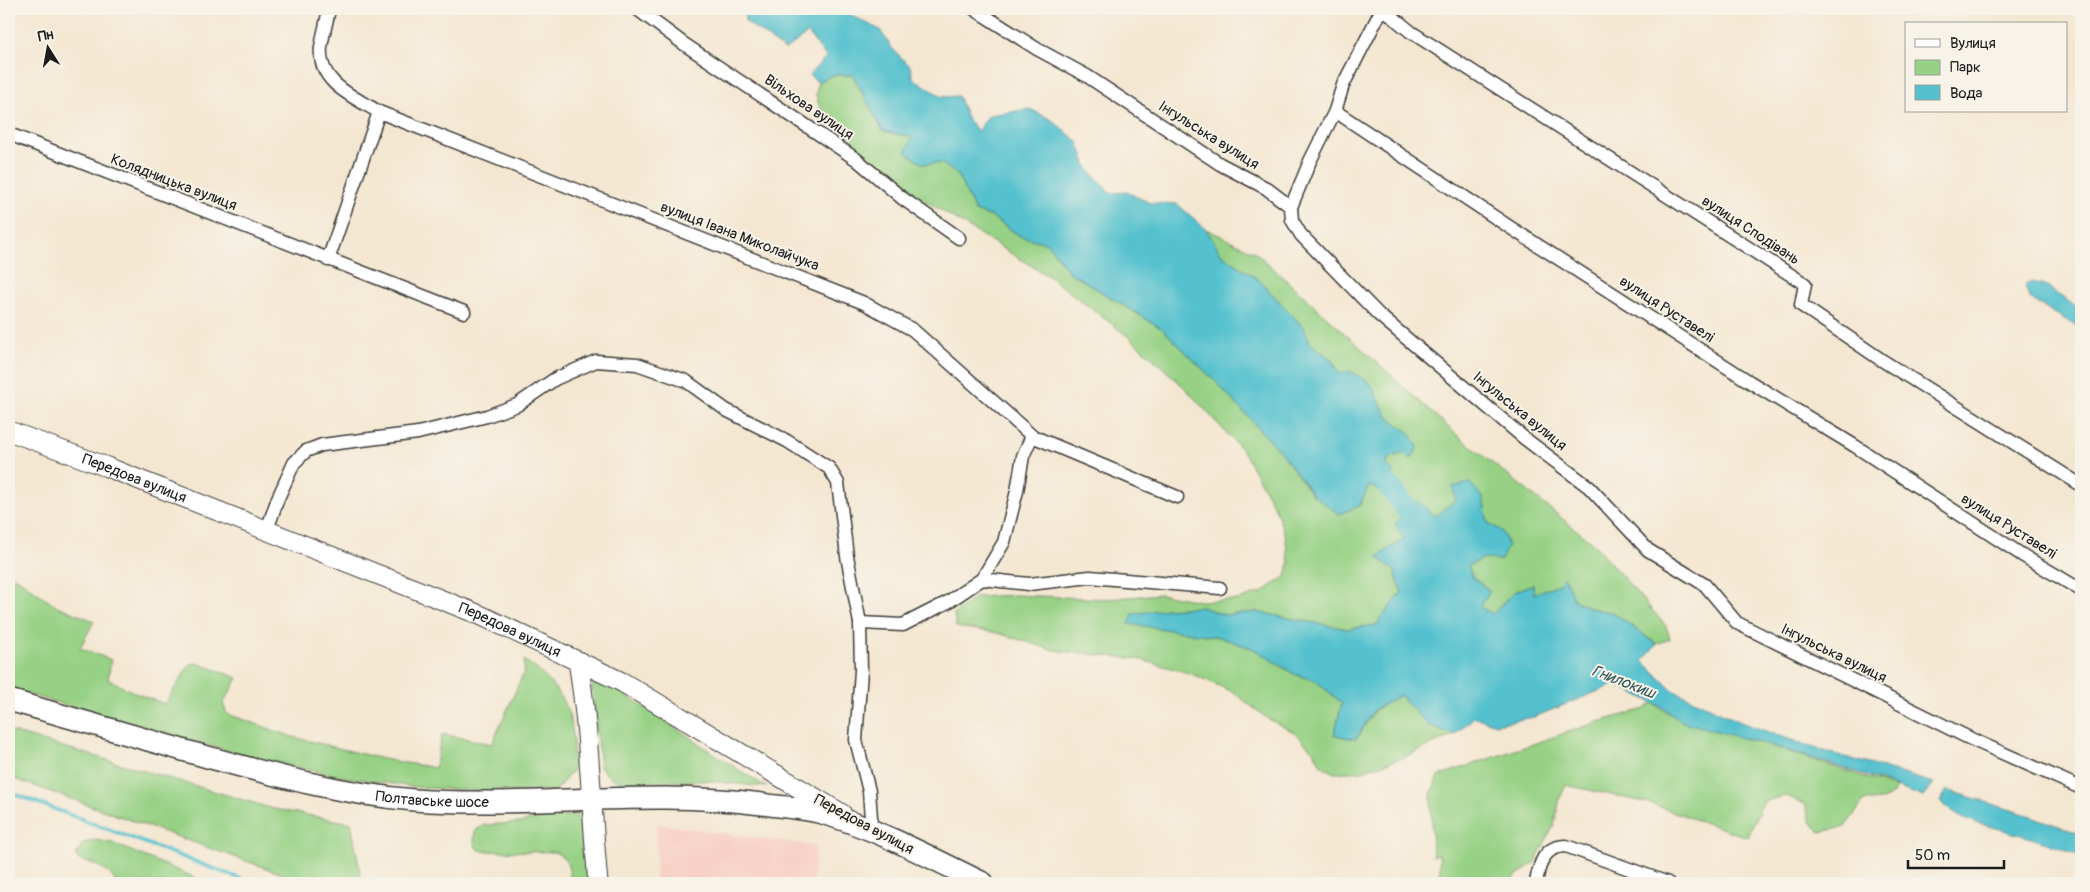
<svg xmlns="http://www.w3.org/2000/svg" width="2090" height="892" font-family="Pangolin,sans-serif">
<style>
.built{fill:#f7d1c6}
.green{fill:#97d185;stroke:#5a7650}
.water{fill:#55c1ce;stroke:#386e75}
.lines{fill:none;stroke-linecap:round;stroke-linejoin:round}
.stream{stroke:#55c1ce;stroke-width:4}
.river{stroke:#55c1ce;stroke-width:22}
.street-casing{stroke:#3c3a37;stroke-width:15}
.secondary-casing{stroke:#3c3a37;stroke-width:21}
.primary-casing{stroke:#3c3a37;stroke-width:24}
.street{stroke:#fff;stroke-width:12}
.secondary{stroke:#fff;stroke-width:19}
.primary{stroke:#fff;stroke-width:21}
.labels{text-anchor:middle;stroke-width:4;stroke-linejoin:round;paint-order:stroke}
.street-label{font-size:15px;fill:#1c1c1c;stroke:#f7f3e8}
.water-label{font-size:16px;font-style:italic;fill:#30565a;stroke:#f7f3e8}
</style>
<rect width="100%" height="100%" fill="#f7f3e8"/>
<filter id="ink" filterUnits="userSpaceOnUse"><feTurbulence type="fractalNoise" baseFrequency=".02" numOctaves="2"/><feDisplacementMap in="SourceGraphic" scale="10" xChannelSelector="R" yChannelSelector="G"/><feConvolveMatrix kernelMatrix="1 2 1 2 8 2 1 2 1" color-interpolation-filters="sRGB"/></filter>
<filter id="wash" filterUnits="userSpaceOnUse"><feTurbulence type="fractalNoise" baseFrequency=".0096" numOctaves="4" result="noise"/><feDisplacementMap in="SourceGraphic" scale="20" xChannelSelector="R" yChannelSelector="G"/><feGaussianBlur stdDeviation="1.12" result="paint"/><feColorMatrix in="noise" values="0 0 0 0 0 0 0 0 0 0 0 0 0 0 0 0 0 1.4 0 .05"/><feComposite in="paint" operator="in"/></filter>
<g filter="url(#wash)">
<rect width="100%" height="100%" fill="#f4e7d2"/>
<!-- built -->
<path class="built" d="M657,824l159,22 -3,37h-158z"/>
<!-- green -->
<g class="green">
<path d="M833,75h20l30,56 29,6 -6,15 17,12 18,-1 16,11 18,37 17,6 28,19 27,7 22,29 92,56 56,55 67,73 28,39 47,11 10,-20 12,5 8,-33 16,-6 6,-18 -24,-18 -17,-33 -30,-9 -9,-15 -20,-15 -7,-16 -45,-48 -38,-26 -15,-25 49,23 202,183 136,108 73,83 4,13 -13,5 -44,-31 -23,-5 -16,-8 -15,-16 -25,10 -1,-10 -19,8 -21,22 -13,-7 10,-16 -17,-13 -5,-12 14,-7 19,1 1,-29 -14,-8 -5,-25 -27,2 -21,16 -18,-14 -9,9 -4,28 -10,31 8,22 -26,33 -29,4 -90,-17 -33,3 -23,-8 -35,2 -37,14 90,14 35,12 40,25 22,7 26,22 -8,32 22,4 19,-29 25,-15 28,30 26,10 -52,23 -40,13 -28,2 -13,-8 -7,-13 -20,-20 -26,-13 -35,-27 -41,-18 -54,-15 -85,-9 -55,-17 -42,-6 -2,-13 22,-17 39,-2 93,4 52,-5 40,7 38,-1 25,-8 23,-16 3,-13 -4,-28 -10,-27 -32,-57 -59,-64 -55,-50 -81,-61 -155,-95 -73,-73 -4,-14 2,-12z"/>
<path d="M9,574l5,2 40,29 40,16 -14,27 31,12 -3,19 29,15 28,10 25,-40 7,-1 41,15 -15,26 4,10 66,23 90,22 52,9 7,-34 50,10 32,-72v-12c22,15 40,34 47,62 3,14 2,32 3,47l-19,22 -57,1 -84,-5 -83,-12 -81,-18 -241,-68z"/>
<path d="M601,680c57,33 109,74 166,107l-59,-6 -87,1c-10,-3 -15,-7 -21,-16l-8,-79 2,-4z"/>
<path d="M1653,703l30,19 74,19 140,47c-8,13 -18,13 -33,13l-19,26 -25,5 -10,-11 -5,-17 -19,-8 -22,5 -17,36 -99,-34 -82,-18 -6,13 -6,27 -19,37 -28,21h-66l-2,-28 -6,1 -2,-61 7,-19 160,-54 47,-13z"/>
<path d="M9,731l265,78 77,14 11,60h-54l-299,-106z"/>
<path d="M553,816h31l6,67h-19c-2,-14 -2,-25 -17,-31l-71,-1 -6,-2c-4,-7 -4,-12 -1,-19l8,-5 35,-2z"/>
<path d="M97,840l15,3 96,40h-92c-7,-16 -22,-18 -38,-24l-2,-4 7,-12z"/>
</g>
<!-- water -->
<g class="water">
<path d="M745,9h95l40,21 12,18 18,18 3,12 29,19 16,-1 10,24 10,11 11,-16 41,-6 22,11 26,22 10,27 22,24 17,-1 23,11 27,1 29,25 15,25 38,26 45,48 7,16 20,15 9,15 10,-3 20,12 17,33 24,18 7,13 -7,12 -6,-6 -16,5 -3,6 7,8 -4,14 -8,5 -12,-5 -10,20 -20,8 -26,-19 -29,-39 -67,-73 -56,-55 -92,-56 -22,-29 -27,-7 -28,-19 -17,-6 -18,-37 -16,-11 -18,1 -17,-12 6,-15 -29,-6 -30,-56h-20l-15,7 -9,-7 17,-18 -18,-24 -23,17 -40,-29z"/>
<path d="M2032,282l12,3 37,25v19l-52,-31 -4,-13z"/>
<path d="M1470,483l13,15 5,25 14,8 6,14 -7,15 -19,-1 -14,7 5,12 17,13 -10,16 13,7 21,-22 19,-8 1,10 25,-10 5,-8 10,24 16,8 23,5 44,31 -14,17 29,29 71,33 71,25 120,35 -11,14 -55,-21 -82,-26 -103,-28 -18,-13 -49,-25 -82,33 -38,7 -22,-7 -20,18 -26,-10 -28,-30 -26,15 -18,29 -22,-4 8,-32 -26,-22 -22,-7 -40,-25 -35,-12 -90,-13 4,-10 33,-5 35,-2 23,8 33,-3 90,17 29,-4 26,-33 -8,-22 -17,-13 27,-18 -9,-16 22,-22 18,15 21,-16 -4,-13z"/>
<path d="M1947,790l87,27 47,17v21c-23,-8 -47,-17 -71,-23 -31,-9 -44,-9 -70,-30z"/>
</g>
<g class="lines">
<!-- stream -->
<path class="stream" d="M9,792l243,91"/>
<!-- river -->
<path class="river" d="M1389,486l19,25 13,27"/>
</g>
</g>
<g filter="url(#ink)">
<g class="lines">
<!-- street casing -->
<g class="street-casing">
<g id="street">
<path d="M329,9c-2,12 -6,25 -8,38 -4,36 33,50 58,65l485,191 49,27 119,106 145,61"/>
<path d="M637,9l47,35 172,115 46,39 57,40"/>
<path d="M974,9l63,40 50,27 133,88 46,24 25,19 1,13 9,15 78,80 145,123 65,49 59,63 57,35 32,38 234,116 110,49"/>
<path d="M1382,9l-39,76 -8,26 176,117 239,154 105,64 167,109 59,35"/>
<path d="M1383,9l28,23 394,252 -4,21 79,54 201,126"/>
<path d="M9,134l455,178"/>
<path d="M1291,207l19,-46 25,-50"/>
<path d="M328,260l51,-148"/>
<path d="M267,530l11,-32 16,-35 12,-12 16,-6 96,-12 69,-17 30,-11 38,-26 41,-18 41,3 49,17 40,29 61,31 42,27 9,15 9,73 13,67 1,48 -5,69 13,51 2,27 -7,9"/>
<path d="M982,579l47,5 61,-7 130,11"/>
<path d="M860,623l43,2 45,-23 34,-23 22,-37 13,-51 6,-35 9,-20"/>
<path d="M1536,883c3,-19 8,-37 30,-37l102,37"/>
</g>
</g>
<!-- secondary casing -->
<g class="secondary-casing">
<g id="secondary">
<path id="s1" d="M9,431l98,36 373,148 142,67 220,132"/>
<path d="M578,661c12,73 13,148 20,222"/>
</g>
</g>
<!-- primary casing -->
<g class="primary-casing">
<g id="primary">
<path id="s2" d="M9,700c61,18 123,35 184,53 73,20 146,41 221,47 116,8 232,-11 348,4 19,3 41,4 60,9 56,16 109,45 161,70"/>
</g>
</g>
<!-- street -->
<use href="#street" class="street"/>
<!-- secondary -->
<use href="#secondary" class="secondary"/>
<!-- primary -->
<use href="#primary" class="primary"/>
</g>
</g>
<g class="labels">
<!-- street labels -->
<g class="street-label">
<text transform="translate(809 107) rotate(34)" y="5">Вільхова вулиця</text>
<text transform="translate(1209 135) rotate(32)" y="5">Інгульська вулиця</text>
<text transform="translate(174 182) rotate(21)" y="5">Колядницька вулиця</text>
<text transform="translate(1751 230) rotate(33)" y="5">вулиця Сподівань</text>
<text transform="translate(740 236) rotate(21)" y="5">вулиця Івана Миколайчука</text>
<text transform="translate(1667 309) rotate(33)" y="5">вулиця Руставелі</text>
<text transform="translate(1520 411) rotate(39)" y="5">Інгульська вулиця</text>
<text dy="5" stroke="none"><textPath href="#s1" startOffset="134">Передова вулиця</textPath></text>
<text transform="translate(2009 526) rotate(32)" y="5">вулиця Руставелі</text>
<text dy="5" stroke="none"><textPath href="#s1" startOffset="539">Передова вулиця</textPath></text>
<text transform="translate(1834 653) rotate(26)" y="5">Інгульська вулиця</text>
<text dy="5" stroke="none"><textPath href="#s2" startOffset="436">Полтавське шосе</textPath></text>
<text transform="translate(864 824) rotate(28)" y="5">Передова вулиця</text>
</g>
<!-- water labels -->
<g class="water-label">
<text transform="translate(1624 681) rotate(21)" y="6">Гнилокиш</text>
</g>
</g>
<!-- margin -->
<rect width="2090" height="892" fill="none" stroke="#f7f3e8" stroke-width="30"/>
<!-- legend -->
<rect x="1905" y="22" width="162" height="90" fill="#f7f3e8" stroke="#9f9d96"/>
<rect x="1915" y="39" width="25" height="8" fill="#ffffff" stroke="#9f9d96"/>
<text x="1950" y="48" font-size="15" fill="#1c1c1c">Вулиця</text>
<rect x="1915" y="60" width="25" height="15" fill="#97d185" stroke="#9f9d96"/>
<text x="1950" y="72" font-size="15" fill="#1c1c1c">Парк</text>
<rect x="1915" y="85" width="25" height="15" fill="#55c1ce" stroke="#9f9d96"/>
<text x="1950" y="98" font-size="15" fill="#1c1c1c">Вода</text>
<!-- north arrow -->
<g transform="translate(48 48) rotate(349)" stroke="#f7f3e8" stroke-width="4" paint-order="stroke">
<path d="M0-4L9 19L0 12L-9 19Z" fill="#1c1c1c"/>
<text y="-8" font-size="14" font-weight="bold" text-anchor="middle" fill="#1c1c1c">Пн</text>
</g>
<!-- scale -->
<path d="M1908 860v8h96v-8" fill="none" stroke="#1c1c1c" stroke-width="2.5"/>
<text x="1915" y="860" font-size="15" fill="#1c1c1c" stroke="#f7f3e8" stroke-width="4" paint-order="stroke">50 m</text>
</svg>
